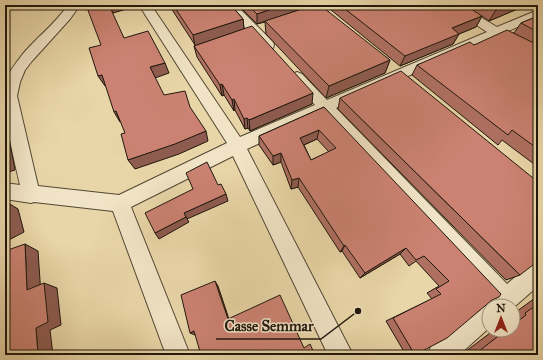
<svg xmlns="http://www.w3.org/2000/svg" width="543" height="360" font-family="'IM FELL Great Primer',serif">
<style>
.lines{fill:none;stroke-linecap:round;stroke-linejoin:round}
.street-casing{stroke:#514733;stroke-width:2}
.street{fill:#f1e4c6;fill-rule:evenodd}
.wall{fill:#af7062;stroke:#1e170c;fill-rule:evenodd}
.shaded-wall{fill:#8e5b50;stroke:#1e170c}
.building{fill:#cb8272;stroke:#1e170c;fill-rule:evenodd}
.leader{fill:none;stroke:#1e170c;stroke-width:1.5}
.callout-dot{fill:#1e170c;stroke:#f1e4c6;stroke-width:1.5}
.callout-label{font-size:15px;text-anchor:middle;font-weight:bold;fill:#1e170c;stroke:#f1e4c6;stroke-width:3;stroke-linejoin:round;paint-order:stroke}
</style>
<rect width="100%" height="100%" fill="#e9d6a8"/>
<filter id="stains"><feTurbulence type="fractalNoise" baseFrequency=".005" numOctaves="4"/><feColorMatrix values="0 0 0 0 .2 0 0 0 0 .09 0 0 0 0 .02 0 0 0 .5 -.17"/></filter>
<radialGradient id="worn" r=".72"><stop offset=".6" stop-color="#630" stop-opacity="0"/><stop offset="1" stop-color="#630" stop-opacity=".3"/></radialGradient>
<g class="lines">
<!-- street casing -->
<g class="street-casing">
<g id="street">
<path d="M68,5h12l-10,14 -38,42 -7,9 -5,12 -3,14 21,90 81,9 108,-52 -88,-138h12l89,132 75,-32 -23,-25 -2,-3 2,-3 5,-2 5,2 25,26 160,-68 -41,-27h14l37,22 41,-17v8l-32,14 32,17v10l-42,-22 -160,71 171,176 23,-20 8,-3v25l-25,22v-2h-24v22l-30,27h-31l3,-9 50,-41 7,-3 2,-4 -167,-184 -76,35 106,206h-25l-95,-199 -102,51 59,148h-24l-53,-144 -79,-9 -3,1 -26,-4v-16l15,2c-6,-27 -19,-75 -15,-101 2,-10 11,-21 17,-29 15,-18 33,-31 46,-50z"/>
<path d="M224,5h12l37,37 1,3 -1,3h-10z"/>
<path d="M319,5h17l-2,2 -34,12 -4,-1 -2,-3 2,-3z"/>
</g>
</g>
<!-- street -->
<use href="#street" class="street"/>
</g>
<!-- wall -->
<g class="wall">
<path d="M169,5h62l12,14 1,10 68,75 -62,27 -2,-3 -3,1 -10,-19 -1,1 -10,-16 -2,1 -25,-39 -3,-11 1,-1z"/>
<path d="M238,5h70v2l82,53 -5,13 -59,25 -60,-64 -1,-12 -8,2z"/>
<path d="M332,5h195l-38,16 -7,-5 -6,11 -17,7 -6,10 -53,22 -69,-56z"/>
<path d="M538,16v95l-1,1 1,2v53l-36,-27 -4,5 -86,-70 5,-10 57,-20 40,-12 7,-10z"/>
<path d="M340,98l180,177 -14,5 -168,-171z"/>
<path d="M324,107l168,193 -77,55h-9l-20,-34 46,-22 -5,-6 12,-7 -23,-25 -7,5 -9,-12 -40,24 -18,-27 -2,1 -42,-65 -7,2 -10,-27 -8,3 -14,-20v-9zM317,139l12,13 -18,8 -7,-15z"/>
<path d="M538,296v59h-77l33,-25h19v-16z"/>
</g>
<!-- shaded-wall -->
<g class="shaded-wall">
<path d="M109,5h27l1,1 -24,7z"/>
<path d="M283,5h25v2l-51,17v-10z"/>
<path d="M508,5h19l-38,16 7,-11z"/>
<path d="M482,16l-6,11 -17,7 -6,10 -53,22 5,-10 47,-28z"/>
<path d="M243,19l1,10 -49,17 -2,-11z"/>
<path d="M390,60l-5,13 -59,25 3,-12z"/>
<path d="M165,63l4,10 -14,5 -5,-11z"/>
<path d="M102,75l6,10 -3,1 -7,-10z"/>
<path d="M222,84l2,11 -2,1 -2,-11z"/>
<path d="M313,93l-1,11 -62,27 -1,-11z"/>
<path d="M234,99l1,11 -1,1 -2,-11z"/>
<path d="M538,105v6l-10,4z"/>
<path d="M116,111l4,11 -6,-10z"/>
<path d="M5,117l10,53 -10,3z"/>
<path d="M247,118l1,10 -3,1 -1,-10z"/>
<path d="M319,130l-2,9 -18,8 1,-9z"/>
<path d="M206,131l2,10 -29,13 -44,15 -7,-9z"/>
<path d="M281,153v9l-8,3v-9z"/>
<path d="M299,178l-1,9 -7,2 1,-9z"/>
<path d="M226,194l2,7 -41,18 -3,-6z"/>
<path d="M5,201l13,8 6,23 -19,10z"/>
<path d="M186,217l3,5 -30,17 -4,-6z"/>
<path d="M25,244l13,7 3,44 -14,-5z"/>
<path d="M345,245l-3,6 -2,1 4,-6z"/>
<path d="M406,248l-6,6 -40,24 5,-5z"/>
<path d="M215,281l3,5 12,36 -2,-3z"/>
<path d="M44,283l13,5 4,37 -11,5 3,25h-15l-2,-27z"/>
<path d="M194,331l5,2 -4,2 -5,-2z"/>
</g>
<!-- building -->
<g class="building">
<path d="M86,5h23l15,33 24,-7 17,32 -15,4 14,28 21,-4 5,16 16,24 -31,13 -47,16 -7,-26 4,-1 -9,-22 -2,1 -12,-37 -4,1 -9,-28 12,-3z"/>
<path d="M173,5h58l12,14 -50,16z"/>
<path d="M248,5h35l-26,9z"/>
<path d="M314,5h6l70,55 -61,26 -64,-65z"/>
<path d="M340,5h125l17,11 -30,12 7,6 -54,22z"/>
<path d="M487,5h21l-12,5z"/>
<path d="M538,16v16l-17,-9z"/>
<path d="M252,26l61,67 -64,27 -2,-2 -3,1 -10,-20 -2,1 -10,-16 -2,1 -26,-39z"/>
<path d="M507,30l31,15v61l-2,3 2,5v35l-26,-19 -4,5 -91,-70 53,-23 4,3z"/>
<path d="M401,71l137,111v79l-18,14 -180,-177z"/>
<path d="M324,107l177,187 -2,3 -7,3 -45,38 -32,17 -22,-37 48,-24 -5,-5 13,-8 -25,-25 -8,4 -10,-12 -41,25 -20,-28 -1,1 -45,-68 -7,2 -11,-27 -8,3 -14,-20zM319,130l17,18 -25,12 -11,-22z"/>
<path d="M207,162l11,23 3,-1 5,10 -42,19 2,4 -31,16 -10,-20 48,-24 -7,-16z"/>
<path d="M5,202l5,23 -5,2z"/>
<path d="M25,244l2,46 17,-7 4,39 -12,6 2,27h-33v-104z"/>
<path d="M215,281l13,38 52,-24 24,53 6,-4 5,11h-114l-7,-24 -4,2 -9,-38z"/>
<path d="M538,304v51h-64l32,-25h7v-5l13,-10 -1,-2z"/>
</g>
<!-- callouts -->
<path class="leader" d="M358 311L321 339H216"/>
<circle class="callout-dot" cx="358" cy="311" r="4"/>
<g class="callout-label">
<text x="269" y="331">Casse Semmar</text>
</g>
<!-- margin -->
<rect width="543" height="360" fill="none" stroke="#e9d6a8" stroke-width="20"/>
<rect x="6" y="6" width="531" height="348" fill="none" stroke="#1e170c" stroke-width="2"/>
<rect x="10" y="10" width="523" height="340" fill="none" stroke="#1e170c"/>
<!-- north arrow -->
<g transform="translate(501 318)"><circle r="19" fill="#f1e4c6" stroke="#9d927c"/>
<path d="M0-3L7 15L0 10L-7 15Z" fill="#8f2418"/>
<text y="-6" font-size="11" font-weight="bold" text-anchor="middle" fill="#1e170c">N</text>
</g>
<rect width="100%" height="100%" filter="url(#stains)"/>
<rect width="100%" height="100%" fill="url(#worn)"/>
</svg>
